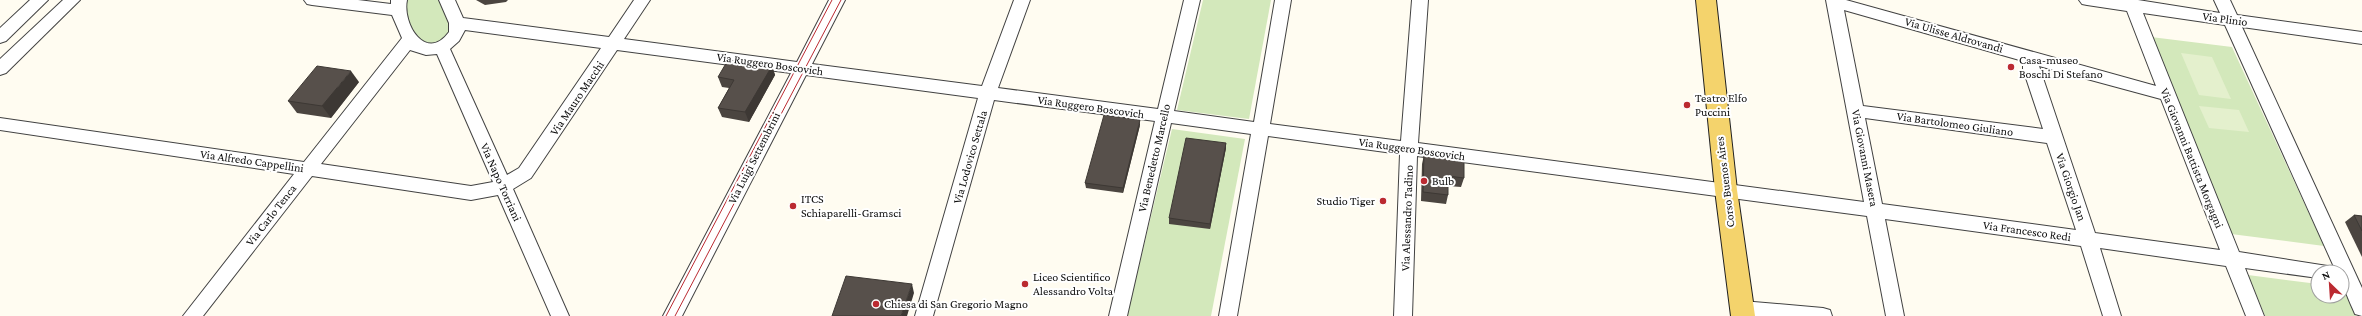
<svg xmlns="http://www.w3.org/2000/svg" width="2362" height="316" font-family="'Crimson Pro',serif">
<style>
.green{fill:#d3e8bb}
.pitch{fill:#e4f0cd}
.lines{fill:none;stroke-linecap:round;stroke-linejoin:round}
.minor-casing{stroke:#424242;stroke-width:2}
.major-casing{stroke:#202020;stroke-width:2}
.minor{fill:#fff;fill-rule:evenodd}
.major{fill:#f4d36c;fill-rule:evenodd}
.tram{stroke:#bb2a31;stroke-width:1}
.wall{fill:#4b4540}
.shaded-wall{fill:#3d3834}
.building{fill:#57504b;stroke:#3d3834}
.poi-dot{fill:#bb2a31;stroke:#fff;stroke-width:1.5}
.labels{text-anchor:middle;stroke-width:4;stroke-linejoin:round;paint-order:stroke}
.street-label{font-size:12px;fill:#0f0f0f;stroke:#fff}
.poi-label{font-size:12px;fill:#0f0f0f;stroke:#fff;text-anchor:start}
</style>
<rect width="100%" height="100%" fill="#fffcf1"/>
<!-- green -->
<g class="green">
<path d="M407,0h33l10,25 -1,8c-12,12 -16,12 -33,6l-11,-28z"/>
<path d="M1203,0h68l-22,119 -72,-9z"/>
<path d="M2151,37l81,10 92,199 -93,-12z"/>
<path d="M1172,129l73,10 -34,177h-84z"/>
<path d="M2248,275l70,9v12h24l1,-9 13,29h-91z"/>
</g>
<!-- pitch -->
<g class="pitch">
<path d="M2181,53l31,4 19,42 -32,-4z"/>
<path d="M2199,106l40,4 10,22 -40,-4z"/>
</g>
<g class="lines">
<!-- minor casing -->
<g class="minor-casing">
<g id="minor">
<path d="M30,0h18l-42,41 -6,2v-15z"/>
<path d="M63,0h17l-74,73 -6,2v-16z"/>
<path d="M304,0h54l33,4v-4h16c-5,24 19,63 42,32v-9l-10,-23h16l8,18 146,19 25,-37h16l-26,39 173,23 32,-62h16l-33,64 170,22 32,-86h16l-32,88 160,21 26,-109h16l-26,111 80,11 21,-122h16l-21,124 131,17 11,-141h16l-10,143 446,59 -38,-202h20l310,86 -29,-75 -40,-6 -5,-1 -3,-4h59l82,13 -6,-13h16l7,15 125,17v12l-120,-17 120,261v28l-7,-2c-6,-14 -13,-27 -13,-42h-24v6l-73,-10 19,48h-18l-20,-50 -126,-18 21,68h-18l-22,-70 -196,-27 19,97h-18l-19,-100 -450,-60 -5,160h-18l6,-162 -132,-18 -31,180h-18l32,-182 -80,-11 -44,193h-18l46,-195 -161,-21 -61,216h-18l63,-218 -172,-23 -124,241h-19l128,-243 -174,-23 -86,128 -18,11 56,127h-18l-53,-121 -27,5 -159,-24 -109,140h-20l111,-142 -294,-44v-12l304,44 98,-124 -10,-23 -80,-10 -5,-1zM1844,10l179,51v8l20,60 -180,-23zM2143,13l82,12 109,242 -95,-15zM465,30l136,18 -82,120 -12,7 -57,-126 9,-8zM410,50l16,5 11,-1 56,128 -22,4 -150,-22zM2039,66l122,33 59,151 -125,-17zM1865,118l182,25 29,87 -194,-26z"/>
<path d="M1742,301l81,7 7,2 2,6h-93l-4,-1 -2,-6 2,-6z"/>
</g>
</g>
<!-- major casing -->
<g class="major-casing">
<path id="major" d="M1696,0h20l21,190 18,126h-24l-16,-126z"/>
</g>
<!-- minor -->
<use href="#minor" class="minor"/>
<!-- major -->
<use href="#major" class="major"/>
<!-- tram -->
<g class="tram">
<path d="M666,316l166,-316"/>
<path d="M675,316l166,-316"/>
</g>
</g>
<!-- wall -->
<g class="wall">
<path d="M476,0h32l-2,2 -21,3z"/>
<path d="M772,66l3,9 -26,47 -27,-5 -4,-9 11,-20 -7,-1 -4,-10z"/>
<path d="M359,82l-28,36 -34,-5 -9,-12z"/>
<path d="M1140,125l-17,68 -37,-5 -1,-5z"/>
<path d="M1226,143v5l-16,81 -41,-5v-6z"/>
<path d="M1424,155l40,23 -3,9 -13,-1v9l-2,9 -25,-3 1,-37z"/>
<path d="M2354,215l8,1v41l-17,-35z"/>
</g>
<!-- shaded-wall -->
<g class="shaded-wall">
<path d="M772,66l3,9 -26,47 -4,-10z"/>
<path d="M351,71l8,11 -28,36 -9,-12z"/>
<path d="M1140,120v5l-17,68v-5z"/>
<path d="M1226,143v5l-16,81v-5z"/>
<path d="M912,284l2,9 -7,23h-6z"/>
</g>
<!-- building -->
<g class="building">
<path d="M728,60l44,6 -27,46 -27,-4 16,-28 -16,-3z"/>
<path d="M317,66l34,5 -29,35 -34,-5z"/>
<path d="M1104,115l36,5 -17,68 -38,-5z"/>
<path d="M1186,138l40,5 -16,81 -41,-6z"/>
<path d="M1424,155l40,5v18l-16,-2v19l-25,-3z"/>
<path d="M2354,215l8,1v15z"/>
<path d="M846,276l66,8 -11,32h-69z"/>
</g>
<!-- markers -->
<g class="poi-dot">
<circle cx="2011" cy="67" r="4"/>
<circle cx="1687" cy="105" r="4"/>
<circle cx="1424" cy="181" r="4"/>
<circle cx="1383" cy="201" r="4"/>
<circle cx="793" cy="206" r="4"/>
<circle cx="1025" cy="284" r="4"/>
<circle cx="876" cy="304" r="4"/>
</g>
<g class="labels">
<!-- street labels -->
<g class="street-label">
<text transform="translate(2225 19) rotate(8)" y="4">Via Plinio</text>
<text transform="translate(1954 35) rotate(16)" y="4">Via Ulisse Aldrovandi</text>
<text transform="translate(770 64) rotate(8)" y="4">Via Ruggero Boscovich</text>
<text transform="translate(577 98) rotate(-56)" y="4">Via Mauro Macchi</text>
<text transform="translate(1091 107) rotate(8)" y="4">Via Ruggero Boscovich</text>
<text transform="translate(1955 124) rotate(8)" y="4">Via Bartolomeo Giuliano</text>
<text transform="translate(1412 149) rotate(8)" y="4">Via Ruggero Boscovich</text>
<text transform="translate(970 157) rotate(-74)" y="4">Via Lodovico Settala</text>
<text transform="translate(754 158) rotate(-63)" y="4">Via Luigi Settembrini</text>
<text transform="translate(1154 158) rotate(-77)" y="4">Via Benedetto Marcello</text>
<text transform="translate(1865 158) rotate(79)" y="4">Via Giovanni Masera</text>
<text transform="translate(2192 158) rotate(68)" y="4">Via Giovanni Battista Morgagni</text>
<text transform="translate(252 161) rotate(8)" y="4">Via Alfredo Cappellini</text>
<text transform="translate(501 182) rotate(66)" y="4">Via Napo Torriani</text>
<text transform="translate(1725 182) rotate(-97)" y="4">Corso Buenos Aires</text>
<text transform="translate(2071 187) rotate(71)" y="4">Via Giorgio Jan</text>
<text transform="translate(271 215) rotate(-52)" y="4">Via Carlo Tenca</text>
<text transform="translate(1407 218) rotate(-88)" y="4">Via Alessandro Tadino</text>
<text transform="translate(2027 231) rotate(8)" y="4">Via Francesco Redi</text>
</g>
<!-- poi labels -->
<g class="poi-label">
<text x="2019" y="64">Casa-museo<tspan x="2019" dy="14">Boschi Di Stefano</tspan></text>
<text x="1695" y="102">Teatro Elfo<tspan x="1695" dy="14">Puccini</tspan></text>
<text x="1432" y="185">Bulb</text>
<text x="801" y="203">ITCS<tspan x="801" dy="14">Schiaparelli-Gramsci</tspan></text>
<text x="1375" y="205" text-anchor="end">Studio Tiger</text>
<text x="1033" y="281">Liceo Scientifico<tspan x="1033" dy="14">Alessandro Volta</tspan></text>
<text x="884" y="308">Chiesa di San Gregorio Magno</text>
</g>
</g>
<!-- north arrow -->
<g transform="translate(2330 284) rotate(335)"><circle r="19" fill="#ffffff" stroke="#9f9f9f"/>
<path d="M0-3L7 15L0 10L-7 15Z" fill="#bb2a31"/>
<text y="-6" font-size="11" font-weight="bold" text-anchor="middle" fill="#0f0f0f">N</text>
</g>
</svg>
